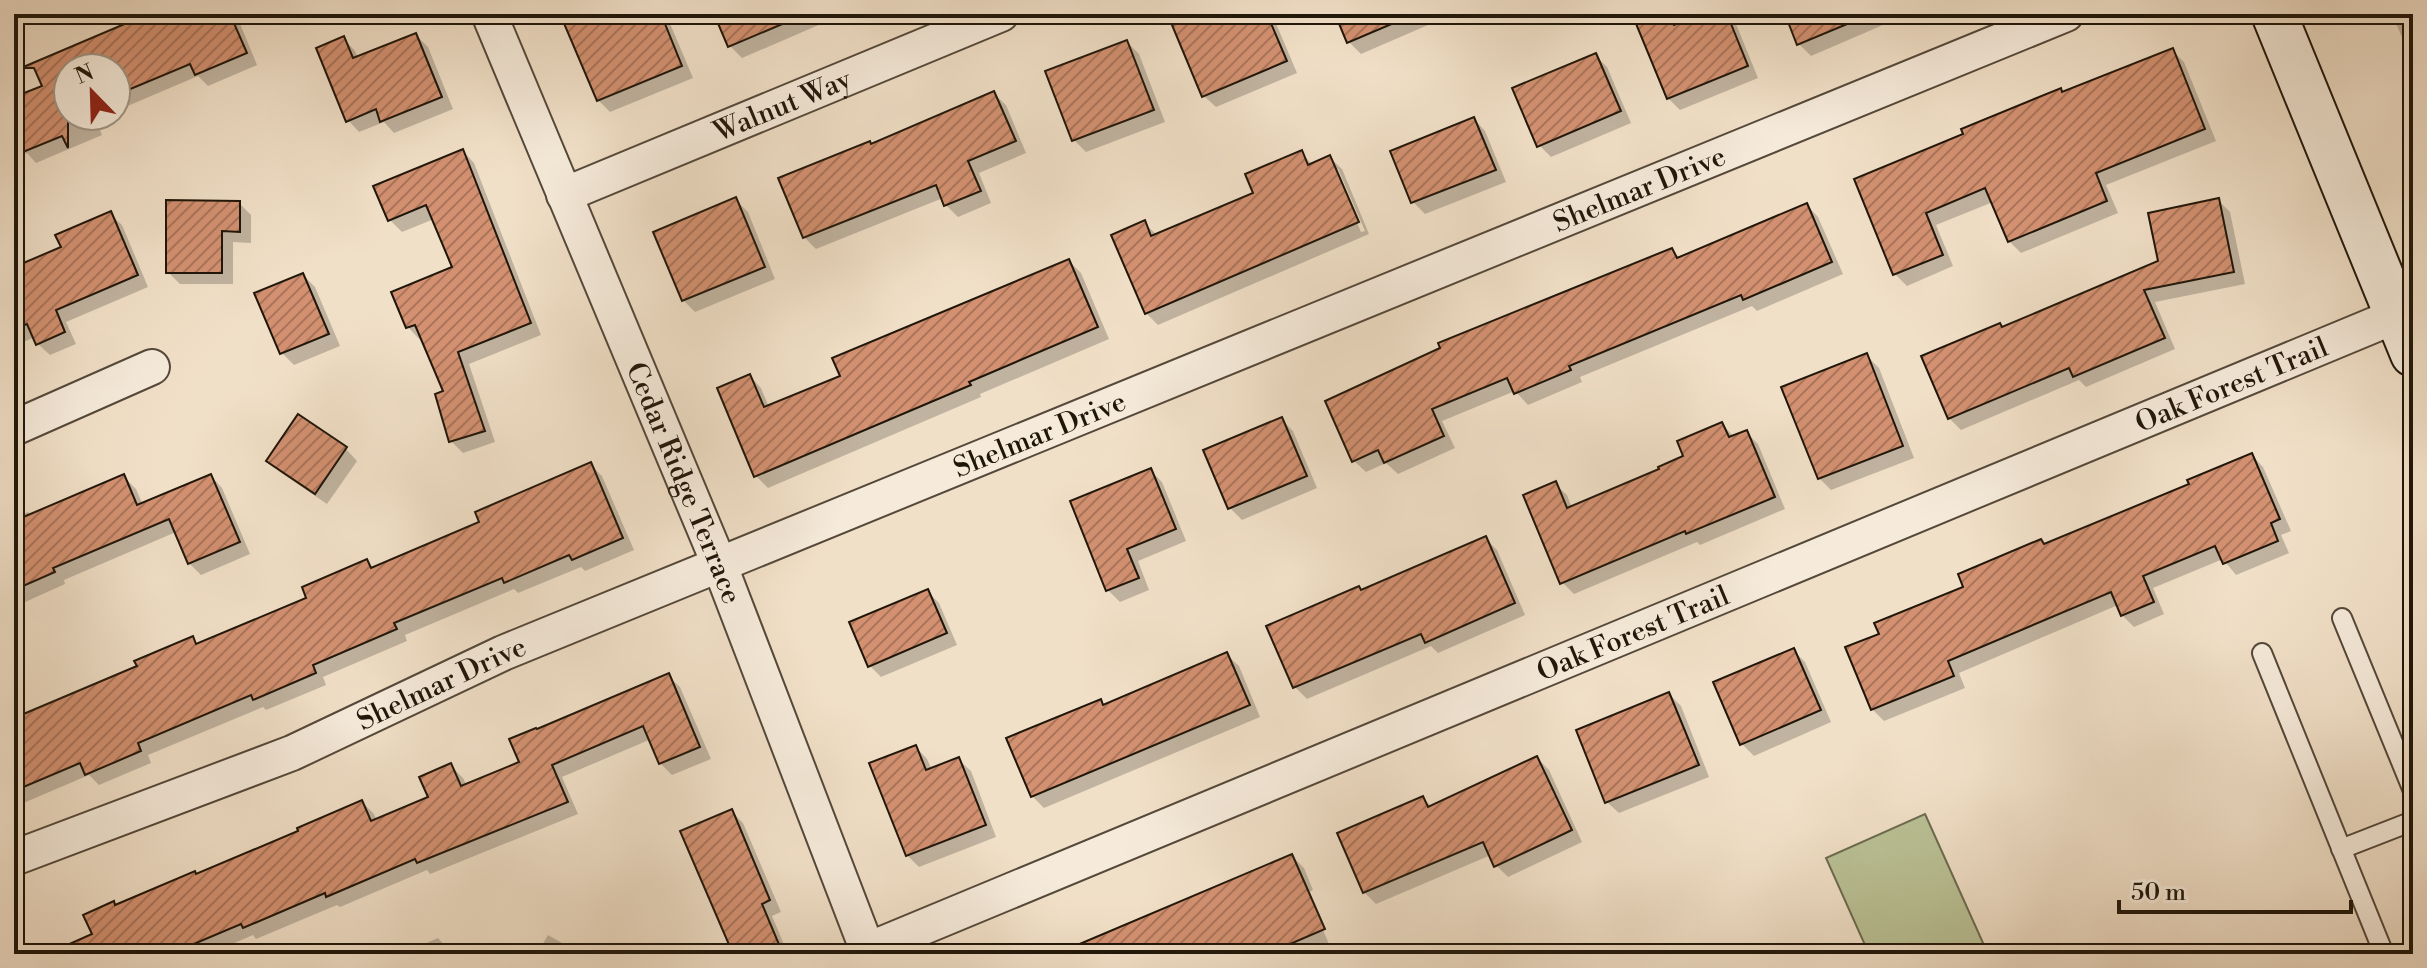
<svg xmlns="http://www.w3.org/2000/svg" width="2427" height="968" font-family="'Libre Bodoni',serif">
<style>
.pitch{fill:#bac296;stroke:#6c6c50;stroke-width:2}
.shadow{fill:#0003;fill-rule:evenodd}
.building{fill:url(#building-hatch);stroke:#1f160a;stroke-width:2}
.lines{fill:none;stroke-linecap:round;stroke-linejoin:round}
.lane-casing{stroke:#54483a;stroke-width:22}
.street-casing{stroke:#54483a;stroke-width:38}
.secondary-casing{stroke:#1f160a;stroke-width:48}
.lane{stroke:#f6ebdb;stroke-width:18}
.street{stroke:#f6ebdb;stroke-width:34}
.secondary{stroke:#f6ebdb;stroke-width:44}
.labels{text-anchor:middle;stroke-width:7;stroke-linejoin:round;paint-order:stroke}
.street-label{font-size:28px;fill:#1f160a;stroke:#f6ebdb}
</style>
<defs>
<pattern id="building-hatch" width="6" height="6" patternUnits="userSpaceOnUse" patternTransform="scale(2)"><rect width="6" height="6" fill="#d39171"/><path d="M-1 1l2-2M0 6l6-6M5 7l2-2" fill="none" stroke="#ab755b"/></pattern>
</defs>
<rect width="100%" height="100%" fill="#f1e0c8"/>
<filter id="stains"><feTurbulence type="fractalNoise" baseFrequency=".0025" numOctaves="4"/><feColorMatrix values="0 0 0 0 .2 0 0 0 0 .09 0 0 0 0 .02 0 0 0 .5 -.17"/></filter>
<radialGradient id="worn" r=".72"><stop offset=".6" stop-color="#630" stop-opacity="0"/><stop offset="1" stop-color="#630" stop-opacity=".3"/></radialGradient>
<!-- pitch -->
<path class="pitch" d="M1925,814l63,140h-119l-43,-96z"/>
<!-- shadow -->
<g class="shadow">
<path d="M161,14h75l21,51 -49,21 -10,-10 -82,35v-43h-48v48h37l-9,4 6,15 -66,28 -9,-10 -13,5v-59l30,-12 -10,-24z"/>
<path d="M562,14h104l27,64 -83,34 -12,-12z"/>
<path d="M717,14h108l3,7 -86,37 -12,-12z"/>
<path d="M1203,14h69l25,59 -81,34 -12,-11z"/>
<path d="M1337,14h96l2,8 -74,32 -12,-12z"/>
<path d="M1634,14h41l5,11 27,-11h22l5,5 24,59 -78,32 -12,-12z"/>
<path d="M1787,14h100l3,8 -79,34 -12,-12z"/>
<path d="M2392,14h21v49z"/>
<path d="M416,35l12,12 25,62 -59,24 -10,-11 -25,10 -11,-12 -4,-81 11,12 3,7z"/>
<path d="M1127,42l12,12 26,68 -79,30 -12,-12z"/>
<path d="M2172,50l12,12 32,79 -110,44 12,28 -97,40 -12,-12 -16,-39 -57,23 17,41 -46,20 -12,-12 -39,-94z"/>
<path d="M1595,55l12,12 24,56 -80,34 -12,-12z"/>
<path d="M994,94l12,11 20,48 -47,20 12,30 -33,14 -12,-12 -3,-7 -127,51 -12,-12 68,-91z"/>
<path d="M1474,119l11,12 21,51 -81,32 -12,-12 -20,-50z"/>
<path d="M463,151l11,12 67,172 -72,29 26,78 -32,11 -12,-12 -5,-49 -23,-54 -4,1 -11,-12 46,-58 -20,-50 -32,13 -12,-12z"/>
<path d="M1301,153l12,12 17,-7 12,11 27,65 -211,91 -12,-12 -2,-90 12,11 100,-40zM1334,169h4l27,62 -4,1z"/>
<path d="M736,200l12,12 27,67 -80,33 -12,-12z"/>
<path d="M2218,200l12,12 15,72 -90,18 20,47 -89,38 -7,-7 -118,50 -12,-12 54,-90 157,-65z"/>
<path d="M239,203l12,12v28l-18,-1v42h-53l-12,-12z"/>
<path d="M1807,205l11,12 25,57 -86,37 -5,-5 -172,71 2,5 -54,23 -13,-14 -73,30 13,27 -57,26 -12,-11 -20,9 -12,-11 318,-211 9,9z"/>
<path d="M110,214l12,11 26,62 -82,35 10,22 -26,11 -12,-11 -3,-7 -21,9v-76l50,-21z"/>
<path d="M1069,261l12,12 28,66 -129,55 1,3 -213,91 -12,-12 -6,-100 11,12 8,19 73,-30z"/>
<path d="M303,275l12,12 25,59 -46,19 -12,-12z"/>
<path d="M1867,356l12,12 35,90 -83,32 -12,-12z"/>
<path d="M299,417l47,32 11,12 -30,43 -47,-32 -12,-12z"/>
<path d="M1281,419l12,12 24,57 -75,32 -12,-12z"/>
<path d="M1722,424l12,13 12,-5 12,12 27,65 -85,36 -3,-3 -123,52 -12,-12 -7,-98 12,11 5,13 114,-51z"/>
<path d="M2252,455l11,12 28,64 -10,4 8,18 -53,22 -13,-16 -70,29 11,26 -30,13 -12,-12 -4,-10 -159,68 6,15 -81,33 -12,-12 9,-74 165,-89 145,-61z"/>
<path d="M590,464l12,12 32,74 -49,21 -4,-4 -63,26 -4,-4 -109,46 2,6 -84,36 3,8 -60,25 -3,-3 -115,48 3,8 -52,22 -10,-10 -75,32v-90l3,2 122,-52 53,-29 7,7 110,-46 58,-37 7,7 107,-46z"/>
<path d="M1150,470l12,12 24,59 -48,20 11,29 -29,12 -12,-12z"/>
<path d="M211,476l11,12 28,66 -49,21 -12,-12 -13,-31 -112,48 1,4 -51,23v-89l14,-6 4,4 92,-39 12,12 7,16z"/>
<path d="M1485,538l12,12 28,65 -87,38 -7,-7 -124,53 -12,-12 -26,-60 93,-35z"/>
<path d="M927,591l12,12 18,42 -76,32 -11,-11z"/>
<path d="M1793,650l12,12 26,60 -77,34 -12,-12z"/>
<path d="M1227,655l12,11 21,51 -216,91 -12,-12 68,-95 5,5z"/>
<path d="M668,676l12,11 31,72 -39,16 -12,-12 -11,-23 -87,37 16,37 -148,60 -3,-4 -87,37 -3,-2 -81,34 -3,-4 -44,19h-146l31,-18 22,-29 80,-31 105,-44 61,-30 12,12 3,7 53,-23 21,-32 12,12 4,8 55,-23z"/>
<path d="M1669,694l12,12 28,71 -90,36 -12,-11z"/>
<path d="M916,747l11,12 5,11 27,-10 12,11 25,66 -77,30 -12,-12z"/>
<path d="M1537,758l12,12 33,72 -74,35 -12,-12 -5,-10 -115,49 -12,-12 59,-94 9,9z"/>
<path d="M731,811l12,12 38,89 -9,4 16,38h-53z"/>
<path d="M1292,856l12,12 9,22 -6,3 22,51 -24,10h-244z"/>
<path d="M548,935l33,19h-44z"/>
<path d="M438,938l14,16h-51z"/>
</g>
<!-- building -->
<g class="building">
<path d="M148,14h82l17,39 -52,22 -5,-11 -74,31v-27h-48v80l-6,-12 -39,16 -9,-21v-34l28,-11 -8,-18h-13z"/>
<path d="M560,14h101l21,52 -85,35z"/>
<path d="M714,14h92l-78,33z"/>
<path d="M1197,14h70l20,47 -85,36 -30,-72z"/>
<path d="M1335,14h80l-68,29z"/>
<path d="M1632,14h38l4,11 28,-11h25l21,52 -81,33z"/>
<path d="M1785,14h86l-74,31z"/>
<path d="M416,33l26,64 -62,25 -4,-13 -30,13 -30,-74 28,-12 9,22z"/>
<path d="M1127,40l27,70 -82,31 -27,-70z"/>
<path d="M2173,48l32,81 -109,44 11,28 -99,41 -23,-54 -59,25 17,42 -50,20 -39,-96 109,-45 -2,-5 100,-41 1,4z"/>
<path d="M1596,53l25,58 -84,36 -25,-59z"/>
<path d="M994,91l22,50 -48,20 13,30 -37,15 -8,-21 -133,53 -25,-60 92,-37 1,3z"/>
<path d="M1474,117l22,53 -85,33 -21,-52z"/>
<path d="M463,149l68,174 -73,29 27,79 -36,11 -14,-48 8,-3 -28,-66 -9,3 -15,-36 61,-25 -26,-62 -38,16 -15,-35z"/>
<path d="M1302,150l6,15 22,-10 29,67 -214,92 -34,-79 34,-15 6,16 102,-43 -8,-19z"/>
<path d="M736,197l29,70 -83,34 -29,-69z"/>
<path d="M2219,198l15,74 -90,18 21,48 -92,39 -4,-9 -121,51 -27,-63 79,-33 2,4 156,-66 -10,-48z"/>
<path d="M166,200l74,1v31l-18,-1v42h-56z"/>
<path d="M1807,203l25,59 -89,38 -2,-5 -172,71 2,4 -57,24 -7,-16 -75,31 12,27 -60,27 -6,-13 -26,12 -27,-61 115,-53 -2,-5 234,-95 5,10z"/>
<path d="M111,211l27,64 -82,35 9,22 -29,13 -9,-21 -13,5v-62l47,-20 -6,-12z"/>
<path d="M1069,259l29,68 -129,55 2,3 -217,92 -37,-89 33,-14 14,33 76,-31 -8,-18z"/>
<path d="M303,273l26,61 -49,20 -26,-61z"/>
<path d="M1867,353l36,93 -85,33 -37,-92z"/>
<path d="M298,414l49,33 -32,47 -49,-33z"/>
<path d="M1282,417l25,59 -79,33 -25,-59z"/>
<path d="M1722,422l7,15 18,-7 28,67 -89,37 -1,-3 -125,53 -37,-89 33,-14 11,27 92,-39 -1,-2 25,-11 -6,-15z"/>
<path d="M2252,453l28,66 -9,4 7,18 -55,23 -8,-18 -72,30 11,26 -33,14 -10,-24 -163,69 6,15 -83,34 -26,-63 34,-13 -5,-11 89,-36 -5,-13 83,-35 3,5 145,-60 -2,-4z"/>
<path d="M591,462l32,76 -51,22 -3,-5 -65,28 -2,-5 -108,45 3,6 -84,36 3,8 -63,27 -2,-5 -113,48 3,8 -56,24 -5,-12 -66,28v-73l123,-52 -3,-5 59,-25 3,8 110,-46 -4,-11 65,-28 4,9 108,-46 -4,-10z"/>
<path d="M1151,468l25,61 -49,20 12,29 -33,13 -36,-90z"/>
<path d="M124,474l13,31 74,-31 29,68 -52,22 -19,-45 -116,49 2,4 -41,18v-69z"/>
<path d="M1486,536l29,67 -90,40 -4,-9 -128,54 -27,-62 93,-40 2,4z"/>
<path d="M928,589l19,44 -79,34 -19,-45z"/>
<path d="M1794,648l27,62 -81,35 -27,-63z"/>
<path d="M1227,652l23,53 -219,92 -25,-59 95,-39 2,6z"/>
<path d="M669,673l31,74 -41,17 -16,-38 -91,39 16,37 -151,61 -2,-4 -89,38 -1,-4 -82,35 -2,-4 -71,30h-123l45,-20 -9,-19 31,-14 1,4 80,-34 1,3 102,-43 -1,-3 65,-28 9,21 57,-24 -9,-20 32,-14 10,23 58,-24 -10,-23 27,-11 1,1z"/>
<path d="M1669,692l30,73 -94,38 -29,-73z"/>
<path d="M916,745l10,25 33,-13 27,68 -80,31 -37,-93z"/>
<path d="M1537,756l35,74 -78,37 -11,-25 -120,51 -26,-60 86,-37 5,11z"/>
<path d="M732,809l38,91 -8,4 21,50h-50l-53,-123z"/>
<path d="M1292,854l33,75 -58,25h-211z"/>
</g>
<g class="lines">
<!-- lane casing -->
<g class="lane-casing">
<g id="lane">
<path d="M2342,618l71,173"/>
<path d="M2262,653l122,301"/>
<path d="M2341,849l72,-28"/>
</g>
</g>
<!-- street casing -->
<g class="street-casing">
<g id="street">
<path id="s1" d="M489,14l231,552 149,388"/>
<path id="s2" d="M564,195l437,-181"/>
<path d="M14,428l138,-61"/>
<path id="s3" d="M14,858l278,-105 211,-100 1563,-639"/>
<path id="s4" d="M868,950l1530,-635"/>
</g>
</g>
<!-- secondary casing -->
<g class="secondary-casing">
<path id="secondary" d="M2274,14l139,340"/>
</g>
<!-- lane -->
<use href="#lane" class="lane"/>
<!-- street -->
<use href="#street" class="street"/>
<!-- secondary -->
<use href="#secondary" class="secondary"/>
</g>
<g class="labels">
<!-- street labels -->
<g class="street-label">
<text dy="10" stroke="none"><textPath href="#s2" startOffset="236">Walnut Way</textPath></text>
<text dy="10" stroke="none"><textPath href="#s3" startOffset="1758">Shelmar Drive</textPath></text>
<text dy="10" stroke="none"><textPath href="#s4" startOffset="1476">Oak Forest Trail</textPath></text>
<text dy="10" stroke="none"><textPath href="#s3" startOffset="1110">Shelmar Drive</textPath></text>
<text dy="10" stroke="none"><textPath href="#s1" startOffset="508">Cedar Ridge Terrace</textPath></text>
<text dy="10" stroke="none"><textPath href="#s4" startOffset="828">Oak Forest Trail</textPath></text>
<text dy="10" stroke="none"><textPath href="#s3" startOffset="462">Shelmar Drive</textPath></text>
</g>
</g>
<!-- margin -->
<rect width="2427" height="968" fill="none" stroke="#f1e0c8" stroke-width="48"/>
<rect x="16" y="16" width="2395" height="936" fill="none" stroke="#1f160a" stroke-width="4"/>
<rect x="24" y="24" width="2379" height="920" fill="none" stroke="#1f160a" stroke-width="2"/>
<!-- north arrow -->
<g transform="translate(92 92) rotate(337)"><circle r="38" fill="#f6ebdb" stroke="#a09687" stroke-width="2"/>
<path d="M0-6L14 30L0 20L-14 30Z" fill="#8f2418"/>
<text y="-12" font-size="22" font-weight="bold" text-anchor="middle" fill="#1f160a">N</text>
</g>
<!-- scale -->
<path d="M2119 900v12h232v-12" fill="none" stroke="#1f160a" stroke-width="4"/>
<text x="2131" y="900" font-size="24" fill="#1f160a" stroke="#f6ebdb" stroke-width="6" paint-order="stroke">50 m</text>
<rect width="100%" height="100%" filter="url(#stains)"/>
<rect width="100%" height="100%" fill="url(#worn)"/>
</svg>
